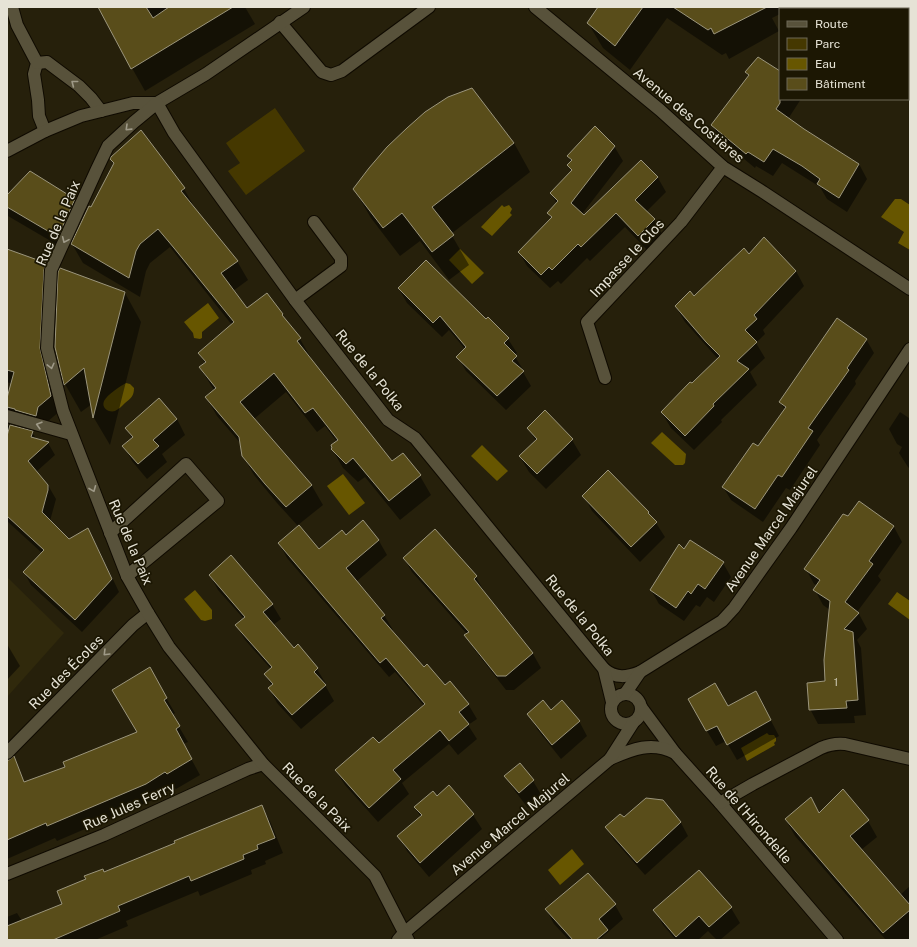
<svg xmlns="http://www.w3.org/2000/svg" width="917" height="947" font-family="'Public Sans',sans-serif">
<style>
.built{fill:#30290c}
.green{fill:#453800}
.water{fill:#675600}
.shadow{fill:#0007}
.building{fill:#594d1a;stroke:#9b957c}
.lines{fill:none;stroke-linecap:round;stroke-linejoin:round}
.minor-casing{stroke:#0f0a00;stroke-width:14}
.minor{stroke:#58523b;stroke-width:12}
.oneway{stroke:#9f9a88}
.labels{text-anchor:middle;stroke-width:3.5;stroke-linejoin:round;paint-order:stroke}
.number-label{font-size:12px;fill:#c3bea7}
.street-label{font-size:14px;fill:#e6e3d6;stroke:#1c1703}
</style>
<rect width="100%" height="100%" fill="#26200b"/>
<!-- built -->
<path class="built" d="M7,577l57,56 -57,64z"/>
<!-- green -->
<path class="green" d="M275,108l30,43 -59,44 -18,-24 12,-8 -14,-20z"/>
<!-- water -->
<g class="water">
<path d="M895,199h6l9,6v45l-12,-7 6,-11 -23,-15z"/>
<path d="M502,205l2,2 5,-2 3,4 -2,4 2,2 -20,21 -11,-9z"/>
<path d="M460,249l24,24 -12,11 -23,-24z"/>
<path d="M208,303l11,15 -17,14v6l-2,1 -6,-1 -1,-5 -9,-11z"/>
<path d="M126,383l4,1 4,4c0,8 -3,10 -9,15 -3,3 -6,6 -10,8 -6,2 -14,-3 -11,-10 3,-6 16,-15 22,-18z"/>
<path d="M662,432l24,22 -1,9 -2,2h-8l-24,-22z"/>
<path d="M482,445l26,26 -11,10 -26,-25z"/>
<path d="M343,474l22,29 -16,12 -22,-29z"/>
<path d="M195,590l17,20v9l-7,2 -4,-1 -17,-21z"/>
<path d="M897,592l13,9v19l-22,-16z"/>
<path d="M767,733l2,2h5l2,3v3l-2,2 1,2 -28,16 -6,-13z"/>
<path d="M572,849l12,15 -24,21 -12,-15z"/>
</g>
<!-- shadow -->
<g class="shadow">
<path d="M105,7h140l10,17 -110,67 -13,-23z"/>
<path d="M600,7h187l-3,2h-4v5l-8,4 7,13 -50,28 -3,-6 -4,2 -55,-37 -37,52 -27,-22 -15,-25z"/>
<path d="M780,72v27h21l-13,20 71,45 8,15 -20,33 -20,-13 -7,-12 -38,-24 -9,13 -17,-10 -1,2 -34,-28 -9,-15 37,-48 -3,-4z"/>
<path d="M472,89l42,54 16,29 -79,62 18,31 -20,15 -29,-39 -20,15 -29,-38 -17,-29z"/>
<path d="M614,146l9,15 -41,53 2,2 57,-54 17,16 8,14 -20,20 8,8 8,14 -15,16 -22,-23 -35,34 -3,-3 -26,26 -3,-3 -8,7 -23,-22 -8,-14 33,-33 -4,-6 9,-9 -6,-11 21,-21 -4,-7 3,-3 -3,-6z"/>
<path d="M184,189l11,19h-1l43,53 11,19 -15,11 14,19 35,5 4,7 14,17 11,19 -1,1 82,103 28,14 11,19 -31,25 -35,-43 -7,5 -15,-14 -11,-19 5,-7 -12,-16 -8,6 -31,-40 -32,27 58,67 11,19 -25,20 21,26 27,-15 17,-14 16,19 8,14 -31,27 28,33 9,15 -2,1 32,38 45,35 9,15 -9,6 9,14 -19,16 -9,-11 -47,39 7,11 -31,28 -33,-37 -9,-14 43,-27 45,-38 -29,-34 -6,5 -102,-119 -8,-15 19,-17 -21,-23 -23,-28 -11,-19 -2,-12 -24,-28 -11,-19 8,-7 -14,-22 5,-5 -6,-10 33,-28 -62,-78 -20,16 -4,8 -6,26 -57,-34 -11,-19 19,-36z"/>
<path d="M7,196l68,3 8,14 -17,37 -58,-34 -1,-2z"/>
<path d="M7,250l38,14 9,16 -6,84 12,47 -13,11 -33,2 -7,-11v-11l5,-18 -5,-2z"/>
<path d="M749,255l47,16 8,15 -41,44 2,4 -9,9 9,15 -15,14 7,13 -36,35 1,2 -28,28 -23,-22 -9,-15 56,-54 -33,-37 -9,-15 18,-10z"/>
<path d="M399,289l87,31 2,-2 20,21 9,14 -3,2 10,16 -1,1 8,14 -25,24 -40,-39 -8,-14 7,-8 -16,-19 -7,7 -35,-34z"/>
<path d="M125,293l16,29 -31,123 -16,-27 -2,-14 -11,8 -16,-28 -9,-37z"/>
<path d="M866,339l8,14 -19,28 1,3 -39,56 3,5 -30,45 -4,-2 -23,34 -32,-22 -8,-13 35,-40 27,-37 -5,-8z"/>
<path d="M159,400l18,19 8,16 -23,19 5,8 -20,17 -15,-18 -8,-15 8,-8 -6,-10z"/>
<path d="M900,412l9,6 1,-2v53l-2,-2 -9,-14 3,-6 -5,-3 -8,-15z"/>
<path d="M7,425l25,7 5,8 11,3 7,12 -19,17 13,15 7,12 -6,22 19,19 19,-10 7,12 24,50 -37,40 -51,-47 -7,-13 18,-19 -35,-32z"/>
<path d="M528,428l44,12 9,15 -35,34 -17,-17 -9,-15 16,-16z"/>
<path d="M584,496l64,16 3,6 5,5 9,14 -25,25 -48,-51z"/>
<path d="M859,502l35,25 8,15 -24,34 3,4 -24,32 2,2 8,15 -10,11 4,8 5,67 -12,1 1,7 -37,1 -8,-15 16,-27 4,-72 -7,-5 -8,-15 3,-4 -4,-2 -8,-15 43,-51z"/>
<path d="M684,551l39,12 8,14 -17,25 -7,-5 -7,10 -4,-2 -12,16 -25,-17 -8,-14z"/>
<path d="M404,558l72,19 8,14 -1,1 50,62 8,14 -27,22h-8l-32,-41 -8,-14 1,-1 -55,-62z"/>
<path d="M210,575l62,29 9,15 -8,6 21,24 4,-3 19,23 9,15 -1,1 9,16 -33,28 -24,-26 -8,-15 3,-2 -7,-12 6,-5 -26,-29 -8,-14 7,-7 -26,-29z"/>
<path d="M7,644l13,22 -13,14z"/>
<path d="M149,669l26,44 -3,2 16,27 -5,2 17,31 -24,14 -2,-2 -19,12 -98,42 -2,-3 -48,21v-74l17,-2 42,-15 73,-35z"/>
<path d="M756,692l23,44 -42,24 -11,-19 -10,5 -9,-15 21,-23z"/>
<path d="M550,711l29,10 8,15 -26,23 -24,-30 -8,-15z"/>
<path d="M520,764l13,17 9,15 -14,12 -13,-17 -9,-15z"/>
<path d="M449,787l24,28 9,14 -53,48 -22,-26 -8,-14 22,-20 -6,-9 21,-11z"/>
<path d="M843,791l25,30 9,16 -16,13 39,45 10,-9v54h-24l-91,-104 -9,-16 33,-6z"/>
<path d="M662,800l19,23 7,13 -43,39 -31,-35 -7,-13z"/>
<path d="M261,806l9,15 13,32 -18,8 1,3 -15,6 1,4 -52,22 -2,-5 -72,30 2,5 -33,14h-88v-23l10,-4 5,8 41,-17 41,-30z"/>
<path d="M699,871l32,37 9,15 -20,17h-3l-9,-9 -10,9h-22l-13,-15 -9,-15z"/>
<path d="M615,905l8,14 -24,21h-30l-15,-16 -8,-15z"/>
</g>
<!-- building -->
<g class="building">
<path d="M98,7h48l7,11 16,-11h64l-102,62z"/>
<path d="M598,7h45l-28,39 -28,-23z"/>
<path d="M673,7h94l-53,27 -3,-6 -3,2z"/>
<path d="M758,57l22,14v32l-4,6 28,20 55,35 -20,34 -22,-14 3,-5 -18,-13 -29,-17 -9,13 -16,-10 -2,2 -35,-29 38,-50 -4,-3z"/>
<path d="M472,88l42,55 -82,64 22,28 -22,17 -30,-39 -19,15 -30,-39 16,-21 18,-21 20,-19 18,-16 23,-15z"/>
<path d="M595,126l20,20 -44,57 13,12 57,-55 17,17 -23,23 20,19 -17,17 -22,-23 -35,34 -3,-3 -26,26 -3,-3 -8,8 -23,-23 34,-35 -5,-4 11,-12 -8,-8 22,-23 -5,-5 5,-5 -5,-4z"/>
<path d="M141,130l44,58 -4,3 57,70 -17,12 26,35 20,-15 16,21 -1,1 19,23 -4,3 95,120 11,-8 18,22 -32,26 -36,-43 -7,6 -15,-15 1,-1 -1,-3 7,-5 -25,-32 -8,5 -31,-40 -34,29 72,83 -26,22 -21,-23 -23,-28 -3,-19 -34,-40 11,-9 -17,-21 7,-5 -8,-9 36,-31 -60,-74 -16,-19 -18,15 -4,7 -7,27 -58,-34 18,-38 2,1 23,-44 -4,-4 1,-2z"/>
<path d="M30,171l45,28 -17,38 -51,-30v-12z"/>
<path d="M764,237l32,34 -42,44 3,4 -12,11 12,12 -20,19 12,8 -36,35 1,2 -29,30 -24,-24 29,-30 2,1 28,-27 -14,-14 -31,-36 15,-15 4,5 50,-48 5,6z"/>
<path d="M7,249l39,14 -2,7 -4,78 11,48 -13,11 -2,9 -21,-6v-1l-8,-2v-9l7,-26 -7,-2z"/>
<path d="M426,260l60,59 2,-2 21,21 -5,5 13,13 -5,5 12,10 -27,25 -41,-39 10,-10 -26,-31 -7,7 -35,-35z"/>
<path d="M60,268l65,24 -32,126 -9,-50 -20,17 -9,-38 3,-75z"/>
<path d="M837,318l30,21 -20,29 2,2 -41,58 5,3 -31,46 -4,-2 -23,34 -33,-22 31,-44 5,3 28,-39 -7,-5z"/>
<path d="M159,398l18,21 -24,21 6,6 -21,18 -16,-18 11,-9 -8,-9z"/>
<path d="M545,410l28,29 -36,35 -18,-18 18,-17 -10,-11z"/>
<path d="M10,425l23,6 -2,6 18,5 -21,19 20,24v5l-6,22 27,27 19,-11 24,51 -37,41 -52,-48 21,-22 -37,-34v-80z"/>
<path d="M608,470l41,42 -1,1 9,9 -26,25 -49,-51z"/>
<path d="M859,501l35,25 -25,35 4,3 -28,38 14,11 -15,16 9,3 5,68 -12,1 1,7 -38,2 -2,-27 18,-2 -1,-21 6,-59 -17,-11 7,-10 -16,-11 39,-55 5,2z"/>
<path d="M363,520l16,20 -33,28 39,47 -4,3 43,49 3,-3 18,21 5,-4 19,23 -10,8 10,12 -20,17 -9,-11 -47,40 8,9 -32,29 -34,-38 38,-33 6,6 46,-39 -39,-46 -6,5 -102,-120 21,-18 20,24 23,-19 4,5z"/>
<path d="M435,529l42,47 -3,3 59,74 -27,23h-9l-33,-41 5,-3 -66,-74z"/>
<path d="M690,540l34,22 -19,27 -7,-5 -7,10 -3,-3 -12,17 -26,-18 29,-46 5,5z"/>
<path d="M231,555l42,49 -10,8 31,36 4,-4 20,24 -4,4 12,13 -34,30 -24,-27 5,-4 -9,-10 8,-7 -37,-42 10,-8 -36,-42z"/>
<path d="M150,667l17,31 -3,2 16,26 -4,3 16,30 -25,15 -2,-2 -19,12 -99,42 -1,-3 -39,17v-80h2l5,-4 10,26 41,-15 -2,-5 74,-30 -25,-42z"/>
<path d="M715,683l13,23 28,-15 15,29 -44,25 -10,-19 -11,5 -18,-32z"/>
<path d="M543,700l8,10 11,-10 18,21 -28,24 -25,-31z"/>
<path d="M520,763l14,17 -15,13 -15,-17z"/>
<path d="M449,785l25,29 -54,49 -23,-27 25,-21 -8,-8 19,-16 4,5z"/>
<path d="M843,789l26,31 -19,16 60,69v5l-27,23 -98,-114 26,-22 8,16z"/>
<path d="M646,798l17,2 18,22 -44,41 -32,-36 15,-13 4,3z"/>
<path d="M262,805l13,33 -18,7 1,4 -15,6 1,4 -53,22 -2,-5 -71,30 2,5 -67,29h-46v-14l55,-22 -5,-13 29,-12 -2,-3 19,-7 1,3 71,-29 -1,-2z"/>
<path d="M699,870l33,37 -23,20 -10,-11 -23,21 -23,-27z"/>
<path d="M588,873l28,31 -17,15 9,11 -12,10h-23l-28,-31z"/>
</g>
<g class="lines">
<!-- minor casing -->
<g class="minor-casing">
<g id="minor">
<path d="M12,7l5,18 20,38 -3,11 4,26 1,16 6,15"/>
<path d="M535,7l125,103 63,57 40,25 147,97"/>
<path d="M280,22l42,50 9,3 11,-4 87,-64"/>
<path d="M37,63l10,-1 32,24 12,12 10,13"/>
<path d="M7,151l38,-20 36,-15 52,-13h24l49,-29 98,-67"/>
<path d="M295,300l46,-34v-8l-27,-36"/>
<path d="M605,378l-18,-56 94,-100 42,-55"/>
<path d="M7,416l64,18"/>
<path d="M110,533l76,-69 32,37 -91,75"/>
<path d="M604,669c12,10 23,8 36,3"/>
<circle cx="626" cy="709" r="15"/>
<path d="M625,694l15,-22 82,-51 12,-13 57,-80 119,-179"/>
<path d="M641,707l34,46 45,50 117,137"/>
<path d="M7,753l126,-128 15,-12"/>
<path d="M610,759c22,-10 42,-18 65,-6"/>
<path d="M720,803l33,-19 68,-36c9,-4 15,-5 24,-4l65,15"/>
<path d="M7,874l97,-39 144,-66 15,-5"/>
<path d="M398,940l6,-7 206,-174 23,-36"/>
<path d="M408,940l-33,-64 -112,-112 -94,-117 -21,-34 -21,-37 -64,-165 -16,-63 4,-78 46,-101 11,-23 26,-24 23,-19 17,30 121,167 93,120 27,18 189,231 8,33"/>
</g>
</g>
<!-- minor -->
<use href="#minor" class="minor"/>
</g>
<!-- one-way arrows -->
<defs><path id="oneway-chevron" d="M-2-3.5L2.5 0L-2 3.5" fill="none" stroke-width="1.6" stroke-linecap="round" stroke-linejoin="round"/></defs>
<g class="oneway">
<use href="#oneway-chevron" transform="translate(74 83) rotate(-142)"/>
<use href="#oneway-chevron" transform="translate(128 128) rotate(136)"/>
<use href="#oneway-chevron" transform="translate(65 240) rotate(114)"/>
<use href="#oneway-chevron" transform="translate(51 366) rotate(76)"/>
<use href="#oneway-chevron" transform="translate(39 425) rotate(-164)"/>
<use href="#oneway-chevron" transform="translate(93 489) rotate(68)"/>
<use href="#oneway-chevron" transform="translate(106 653) rotate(135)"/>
</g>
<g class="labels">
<!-- number labels -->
<g class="number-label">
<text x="836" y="686">1</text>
</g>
<!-- street labels -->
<g class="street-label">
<text transform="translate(689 115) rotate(40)" y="5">Avenue des Costières</text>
<text transform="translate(58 223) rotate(-67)" y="5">Rue de la Paix</text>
<text transform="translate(627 258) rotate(-47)" y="5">Impasse le Clos</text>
<text transform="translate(370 370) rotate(51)" y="5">Rue de la Polka</text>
<text transform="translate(771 529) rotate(-55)" y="5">Avenue Marcel Majurel</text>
<text transform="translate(131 542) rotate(67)" y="5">Rue de la Paix</text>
<text transform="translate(580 615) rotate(51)" y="5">Rue de la Polka</text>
<text transform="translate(66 672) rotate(-45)" y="5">Rue des Écoles</text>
<text transform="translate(317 797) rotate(45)" y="5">Rue de la Paix</text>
<text transform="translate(129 806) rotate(-24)" y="5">Rue Jules Ferry</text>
<text transform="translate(749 815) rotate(49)" y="5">Rue de l'Hirondelle</text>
<text transform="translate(510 824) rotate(-40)" y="5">Avenue Marcel Majurel</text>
</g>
</g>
<!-- border -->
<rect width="917" height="947" fill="none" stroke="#e6e3d6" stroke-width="16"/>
<!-- legend -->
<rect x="779" y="8" width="130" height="92" fill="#1c1703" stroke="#6d6957"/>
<rect x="787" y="21" width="20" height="6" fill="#58523b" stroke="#6d6957"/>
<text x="815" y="28" font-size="12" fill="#e6e3d6">Route</text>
<rect x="787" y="38" width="20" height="12" fill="#453800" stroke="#6d6957"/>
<text x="815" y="48" font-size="12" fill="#e6e3d6">Parc</text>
<rect x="787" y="58" width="20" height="12" fill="#675600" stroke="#6d6957"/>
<text x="815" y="68" font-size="12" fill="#e6e3d6">Eau</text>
<rect x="787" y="78" width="20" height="12" fill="#594d1a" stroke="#6d6957"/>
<text x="815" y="88" font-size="12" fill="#e6e3d6">Bâtiment</text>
</svg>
